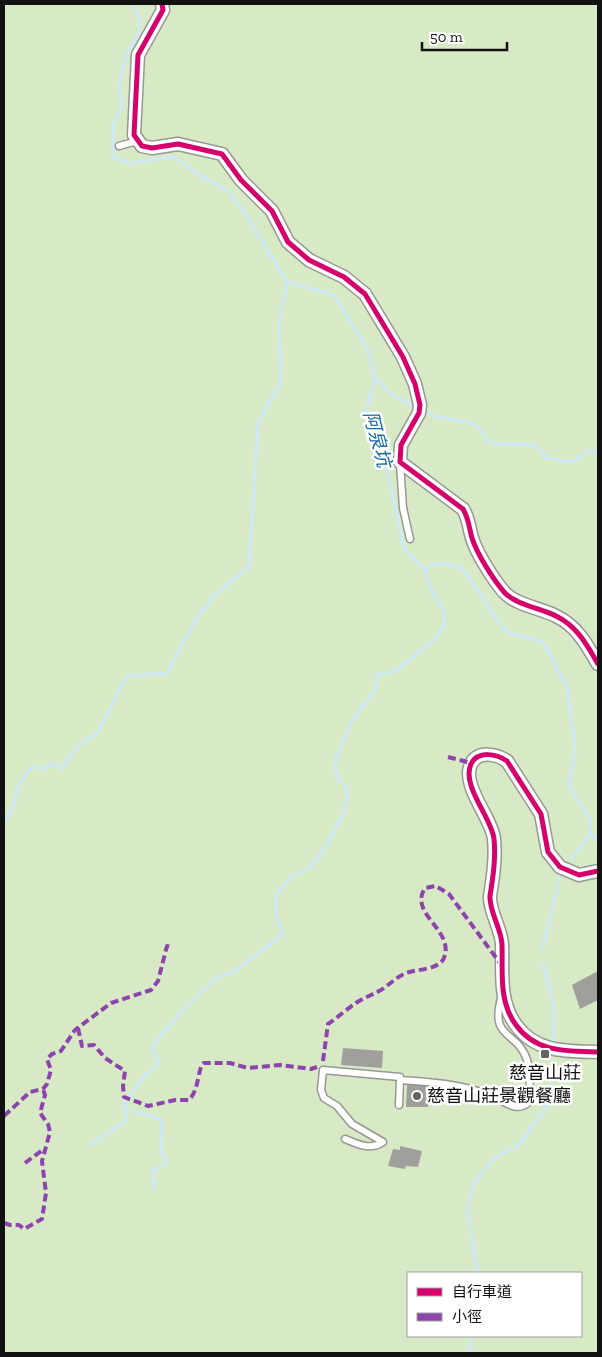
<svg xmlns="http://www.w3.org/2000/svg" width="602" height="1357" font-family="'Zilla Slab','Noto Sans TC',serif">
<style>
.forest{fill:#d8eac5;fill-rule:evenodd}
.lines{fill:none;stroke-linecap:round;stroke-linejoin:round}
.stream{stroke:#cde8f7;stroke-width:3}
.building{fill:#a19f9c}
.lane-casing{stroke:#979795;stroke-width:9}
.street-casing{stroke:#979795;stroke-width:15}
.lane{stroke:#fffffe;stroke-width:6}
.street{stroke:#fffffe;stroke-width:12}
.quiet{stroke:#8e44ad;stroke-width:4;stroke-dasharray:8 4;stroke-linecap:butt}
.cycleway-casing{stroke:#fff;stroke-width:8}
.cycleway{stroke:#d6006c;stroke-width:5}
.poi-dot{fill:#646362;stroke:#fff;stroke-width:2}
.labels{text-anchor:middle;stroke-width:5;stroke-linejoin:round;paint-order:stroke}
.poi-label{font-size:18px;fill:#111;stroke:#fff}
.water-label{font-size:19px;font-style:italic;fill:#1768a6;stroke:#fff}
</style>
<rect width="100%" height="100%" fill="#fdfcf7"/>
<!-- forest -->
<path class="forest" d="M4,4h594v1349h-594zM408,1273h173v63h-173z"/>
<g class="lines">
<!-- stream -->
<g class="stream">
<path d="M134,4l6,18 -2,13 -12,19 -7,31 4,23 -10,14v35l16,6 45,-6 28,20 26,14 18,24 41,67 47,13 34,55 7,28 -9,33 22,63 16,75 20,19 17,-5 20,4 45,65 37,10 24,45 8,62 -6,38 20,31 2,15 7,10"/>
<path d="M375,378l19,18 20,10"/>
<path d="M425,412c16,9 40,5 55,17 3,3 6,10 9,14l46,2 12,13 25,4 17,-11 9,1"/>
<path d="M4,823c16,-20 7,-40 29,-56l11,2 8,-6 9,6 17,-23 20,-14 29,-56 40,-3 28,-52 18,-24 36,-31 9,-143 23,-41 -2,-59 8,-41"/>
<path d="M571,860l20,-27"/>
<path d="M542,948c8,-25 12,-48 19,-74"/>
<path d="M543,963l11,44v35"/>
<path d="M90,1145l36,-24 -1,-13"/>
<path d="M154,1189l-1,-20 12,-3 1,-7 -5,-5 1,-33c-11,-8 -24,-7 -37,-13l-1,-8c10,-6 12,-13 18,-22 7,-7 11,-7 17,-17l-5,-5 -1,-11 31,-37 34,-31 17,-6 48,-37 -7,-17v-22l16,-19 19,-9 14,-19 20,-37 3,-22 -10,-10 -3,-11 1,-10 16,-37 23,-31 3,-17 16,-1 42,-34 8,-13v-14l-13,-22 -7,-21"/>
<path d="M478,1273l-11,-63 7,-27 20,-25 25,-13 25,-34 6,-11 3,-40"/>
<path d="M468,1353l4,-17"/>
</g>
</g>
<!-- building -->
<g class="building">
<path d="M598,971v29l-18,9 -8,-24z"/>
<path d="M343,1048l40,3 -1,17 -41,-3z"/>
<path d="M407,1084l22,1 -1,22h-22z"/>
<path d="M400,1146l22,5 -4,16 -12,-1 -1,3 -17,-3 5,-17 7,1z"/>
</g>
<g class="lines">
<!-- lane casing -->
<g class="lane-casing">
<g id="lane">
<path d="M119,146l18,-5"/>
<path d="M400,463l3,45 7,31"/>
<path d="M399,1105l1,-25"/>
<path d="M345,1139c13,5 25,12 38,3l-31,-18 -15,-18 -13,-8 -3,-8 2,-20 77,7v3c32,2 62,4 92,16 13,5 23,17 36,7 2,-12 3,-31 -1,-43 -9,-30 -39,-19 -25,-65"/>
</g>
</g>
<!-- street casing -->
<g class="street-casing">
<g id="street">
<path d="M162,4l1,6 -25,45 -4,80 8,11 10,2 26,-4 44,10 19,26 31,31 16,31 21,18 35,17 21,17 38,63 12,27 5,21 -1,8 -18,32 -1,17 63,47c6,10 6,19 9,29 5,16 21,41 32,54 12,13 36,16 52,24 21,10 31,29 42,48"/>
<path d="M598,871l-19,4 -19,-8 -12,-15 -7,-38 -34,-53c-10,-7 -29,-11 -36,3 -10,22 21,54 23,75 2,19 -1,38 -4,57 -1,15 11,32 12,48 1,26 -4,57 14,81 20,28 51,26 82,27"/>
</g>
</g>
<!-- lane -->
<use href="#lane" class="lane"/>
<!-- street -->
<use href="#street" class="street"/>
<!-- quiet -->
<g class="quiet">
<path d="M448,757l23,6"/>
<path d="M78,1028l4,18 12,-1 11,13 20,13 -2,15 1,11 24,9 27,-6h14c11,-11 8,-32 15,-37h26l18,5 32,-3 31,4 6,-2"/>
<path d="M323,1061l5,-37c10,-7 19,-15 28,-21 9,-6 19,-9 28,-15 7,-5 13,-11 22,-15 11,-4 33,-3 38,-15 11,-28 -36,-44 -19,-70l11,-2 13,8 51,69"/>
<path d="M4,1116l26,-24 13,-3 4,-5 4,-14 -4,-11 5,-5 9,-3 14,-21 36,-27 40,-13 7,-9 9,-35 6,1"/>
<path d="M25,1163l19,-14"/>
<path d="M4,1223l6,2h9l5,4 18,-10 4,-26 -4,-32 8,-29 -2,-8 -8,-11 5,-18 -2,-6"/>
</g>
<!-- cycleway casing -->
<g class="cycleway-casing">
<g id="cycleway">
<path d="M162,4l1,6 -25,45 -4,80 8,11 10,2 26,-4 44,10 19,26 31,31 16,31 21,18 35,17 21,17 38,63 12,27 5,21 -1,8 -18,32 -1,17 63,47c6,10 6,19 9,29 5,16 21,41 32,54 12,13 36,16 52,24 21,10 31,29 42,48"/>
<path d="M598,871l-19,4 -19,-8 -12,-15 -7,-38 -34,-53c-10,-7 -29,-11 -36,3 -10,22 21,54 23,75 2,19 -1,38 -4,57 -1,15 11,32 12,48 1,26 -4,57 14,81 20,28 51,26 82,27"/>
</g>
</g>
<!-- cycleway -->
<use href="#cycleway" class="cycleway"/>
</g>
<!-- markers -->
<g class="poi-dot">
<rect x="540" y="1049" width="10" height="10" rx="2.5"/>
<circle cx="417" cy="1096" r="5"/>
</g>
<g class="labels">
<!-- poi labels -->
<g class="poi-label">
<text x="545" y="1079">慈音山莊</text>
<text x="427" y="1102" text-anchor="start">慈音山莊景觀餐廳</text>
</g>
<!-- water labels -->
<g class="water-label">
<text transform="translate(378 439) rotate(75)" y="7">阿泉坑</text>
</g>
</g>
<!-- border -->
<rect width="602" height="1357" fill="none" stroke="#111111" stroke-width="10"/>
<!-- legend -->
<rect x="407" y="1272" width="175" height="65" fill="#ffffff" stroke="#a0a0a0"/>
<rect x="417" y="1288" width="25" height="8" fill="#d6006c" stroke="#a0a0a0"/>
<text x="452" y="1297" font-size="15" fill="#111111">自行車道</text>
<rect x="417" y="1313" width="25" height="8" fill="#8e44ad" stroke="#a0a0a0"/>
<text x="452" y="1322" font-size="15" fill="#111111">小徑</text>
<!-- scale -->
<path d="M422 42v8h85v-8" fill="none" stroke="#111111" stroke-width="2.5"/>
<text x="430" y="42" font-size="15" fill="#111111" stroke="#ffffff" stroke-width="4" paint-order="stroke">50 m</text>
</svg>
